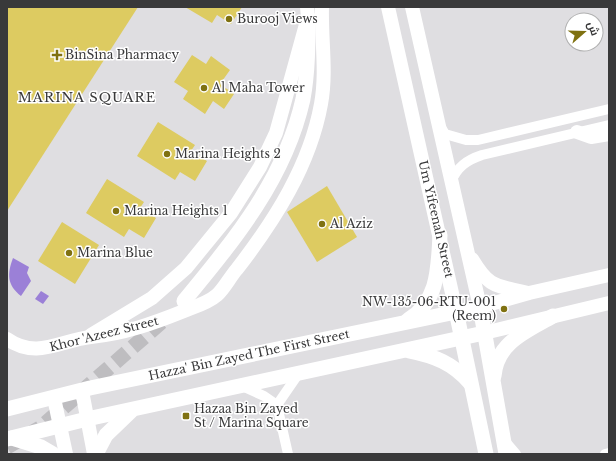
<svg xmlns="http://www.w3.org/2000/svg" width="616" height="461" font-family="'Libre Baskerville',Cairo,serif">
<style>
.water{fill:#9b80d7}
.building{fill:#ddcb61}
.lines{fill:none;stroke-linecap:round;stroke-linejoin:round}
.primary-tunnel{stroke:#bebdc0;stroke-width:15;stroke-dasharray:15 8;stroke-linecap:butt}
.street{stroke:#fff;stroke-width:10}
.secondary{stroke:#fff;stroke-width:14}
.primary{stroke:#fff;stroke-width:15}
.poi-dot{fill:#7f7111;stroke:#fff;stroke-width:1.5}
.labels{text-anchor:middle;stroke-width:3;stroke-linejoin:round;paint-order:stroke}
.poi-label{font-size:12px;fill:#39393a;stroke:#fff;text-anchor:start}
.street-label{font-size:12px;fill:#39393a;stroke:#fff}
.neighbourhood-label{font-size:13px;letter-spacing:1px;fill:#39393a;stroke:#fff}
</style>
<rect width="100%" height="100%" fill="#dfdee1"/>
<!-- water -->
<g class="water">
<path d="M13,258l16,9 -2,6 4,8 -10,15c-14,-11 -14,-22 -8,-38z"/>
<path d="M41,291l8,5 -6,8 -8,-5z"/>
</g>
<!-- building -->
<g class="building">
<path d="M7,7h131l-131,204z"/>
<path d="M185,7h57l-11,17 -14,-9 -5,8z"/>
<path d="M192,55l14,9 5,-8 19,14 -10,14 14,10 -10,15 -11,-8 -8,13 -22,-15 5,-8 -14,-9z"/>
<path d="M158,122l37,23 -4,6 16,10 -12,20 -15,-9 -5,8 -38,-24z"/>
<path d="M107,179l37,23 -4,6 16,10 -12,20 -15,-9 -5,8 -38,-24z"/>
<path d="M327,186l30,51 -40,25 -30,-50z"/>
<path d="M62,222l37,23 -24,39 -37,-23z"/>
</g>
<g class="lines">
<!-- primary-tunnel -->
<path class="primary-tunnel" d="M7,447l33,-19 126,-110"/>
<!-- street -->
<g class="street">
<path d="M440,126l5,8 21,6h12l131,-31"/>
<path d="M451,182c6,-15 16,-22 31,-27l127,-30"/>
<path d="M242,386l22,10 13,9 11,49"/>
<path d="M277,405l22,-32"/>
<path d="M504,440l12,14"/>
<path d="M605,454l4,-1"/>
</g>
<!-- secondary -->
<g class="secondary">
<path d="M388,7l68,304"/>
<path d="M412,7l68,300 49,-14 80,-18"/>
<path d="M577,132l14,5 18,-3"/>
<path d="M472,259c18,30 24,26 56,34"/>
<path d="M484,333l125,-30"/>
<path d="M91,335l61,-37 34,-30 45,-55 29,-46 16,-34 32,-116 -1,-10"/>
<path d="M7,339c30,21 54,1 84,-2 33,-3 63,-14 93,-26 10,-4 24,-8 33,-16 7,-6 13,-18 20,-26 38,-49 73,-104 84,-165 6,-32 0,-65 1,-97"/>
<path d="M82,391l12,63"/>
<path d="M54,398l12,56"/>
</g>
<!-- primary -->
<g class="primary">
<path d="M184,301c51,-62 101,-122 119,-202 5,-27 5,-55 5,-82"/>
<path d="M456,311l30,143"/>
<path d="M408,320c31,-19 30,-53 32,-85"/>
<path d="M409,351c25,5 44,12 61,32"/>
<path d="M494,376c3,-34 33,-45 59,-60"/>
<path d="M7,409l83,-21 390,-81 26,147"/>
<path d="M12,438l29,9 12,7"/>
<path d="M7,439l80,-20 397,-86"/>
<path d="M96,454l10,-19 25,-24"/>
</g>
</g>
<!-- markers -->
<g class="poi-dot">
<circle cx="229" cy="19" r="4"/>
<path d="M55 49h4v4h4v4h-4v4h-4v-4h-4v-4h4z"/>
<circle cx="204" cy="88" r="4"/>
<circle cx="167" cy="154" r="4"/>
<circle cx="116" cy="211" r="4"/>
<circle cx="322" cy="224" r="4"/>
<circle cx="69" cy="253" r="4"/>
<circle cx="504" cy="309" r="4"/>
<rect x="182" y="412" width="8" height="8" rx="2"/>
</g>
<g class="labels">
<!-- poi labels -->
<g class="poi-label">
<text x="237" y="23">Burooj Views</text>
<text x="65" y="59">BinSina Pharmacy</text>
<text x="212" y="92">Al Maha Tower</text>
<text x="175" y="158">Marina Heights 2</text>
<text x="124" y="215">Marina Heights 1</text>
<text x="330" y="228">Al Aziz</text>
<text x="77" y="257">Marina Blue</text>
<text x="496" y="306" text-anchor="end">NW-135-06-RTU-001<tspan x="496" dy="14">(Reem)</tspan></text>
<text x="194" y="413">Hazaa Bin Zayed<tspan x="194" dy="14">St / Marina Square</tspan></text>
</g>
<!-- street labels -->
<g class="street-label">
<text transform="translate(436 219) rotate(77)" y="4">Um Yifeenah Street</text>
<text transform="translate(104 334) rotate(-14)" y="4">Khor 'Azeez Street</text>
<text transform="translate(249 355) rotate(-12)" y="4">Hazza' Bin Zayed The First Street</text>
</g>
<!-- neighbourhood labels -->
<g class="neighbourhood-label">
<text x="87" y="102">MARINA SQUARE</text>
</g>
</g>
<!-- border -->
<rect width="616" height="461" fill="none" stroke="#39393a" stroke-width="16"/>
<!-- north arrow -->
<g transform="translate(584 32) rotate(70)"><circle r="19" fill="#ffffff" stroke="#b0b0b0"/>
<path d="M0-3L7 15L0 10L-7 15Z" fill="#7f7111"/>
<text y="-6" font-size="11" font-weight="bold" text-anchor="middle" fill="#39393a">ش</text>
</g>
</svg>
